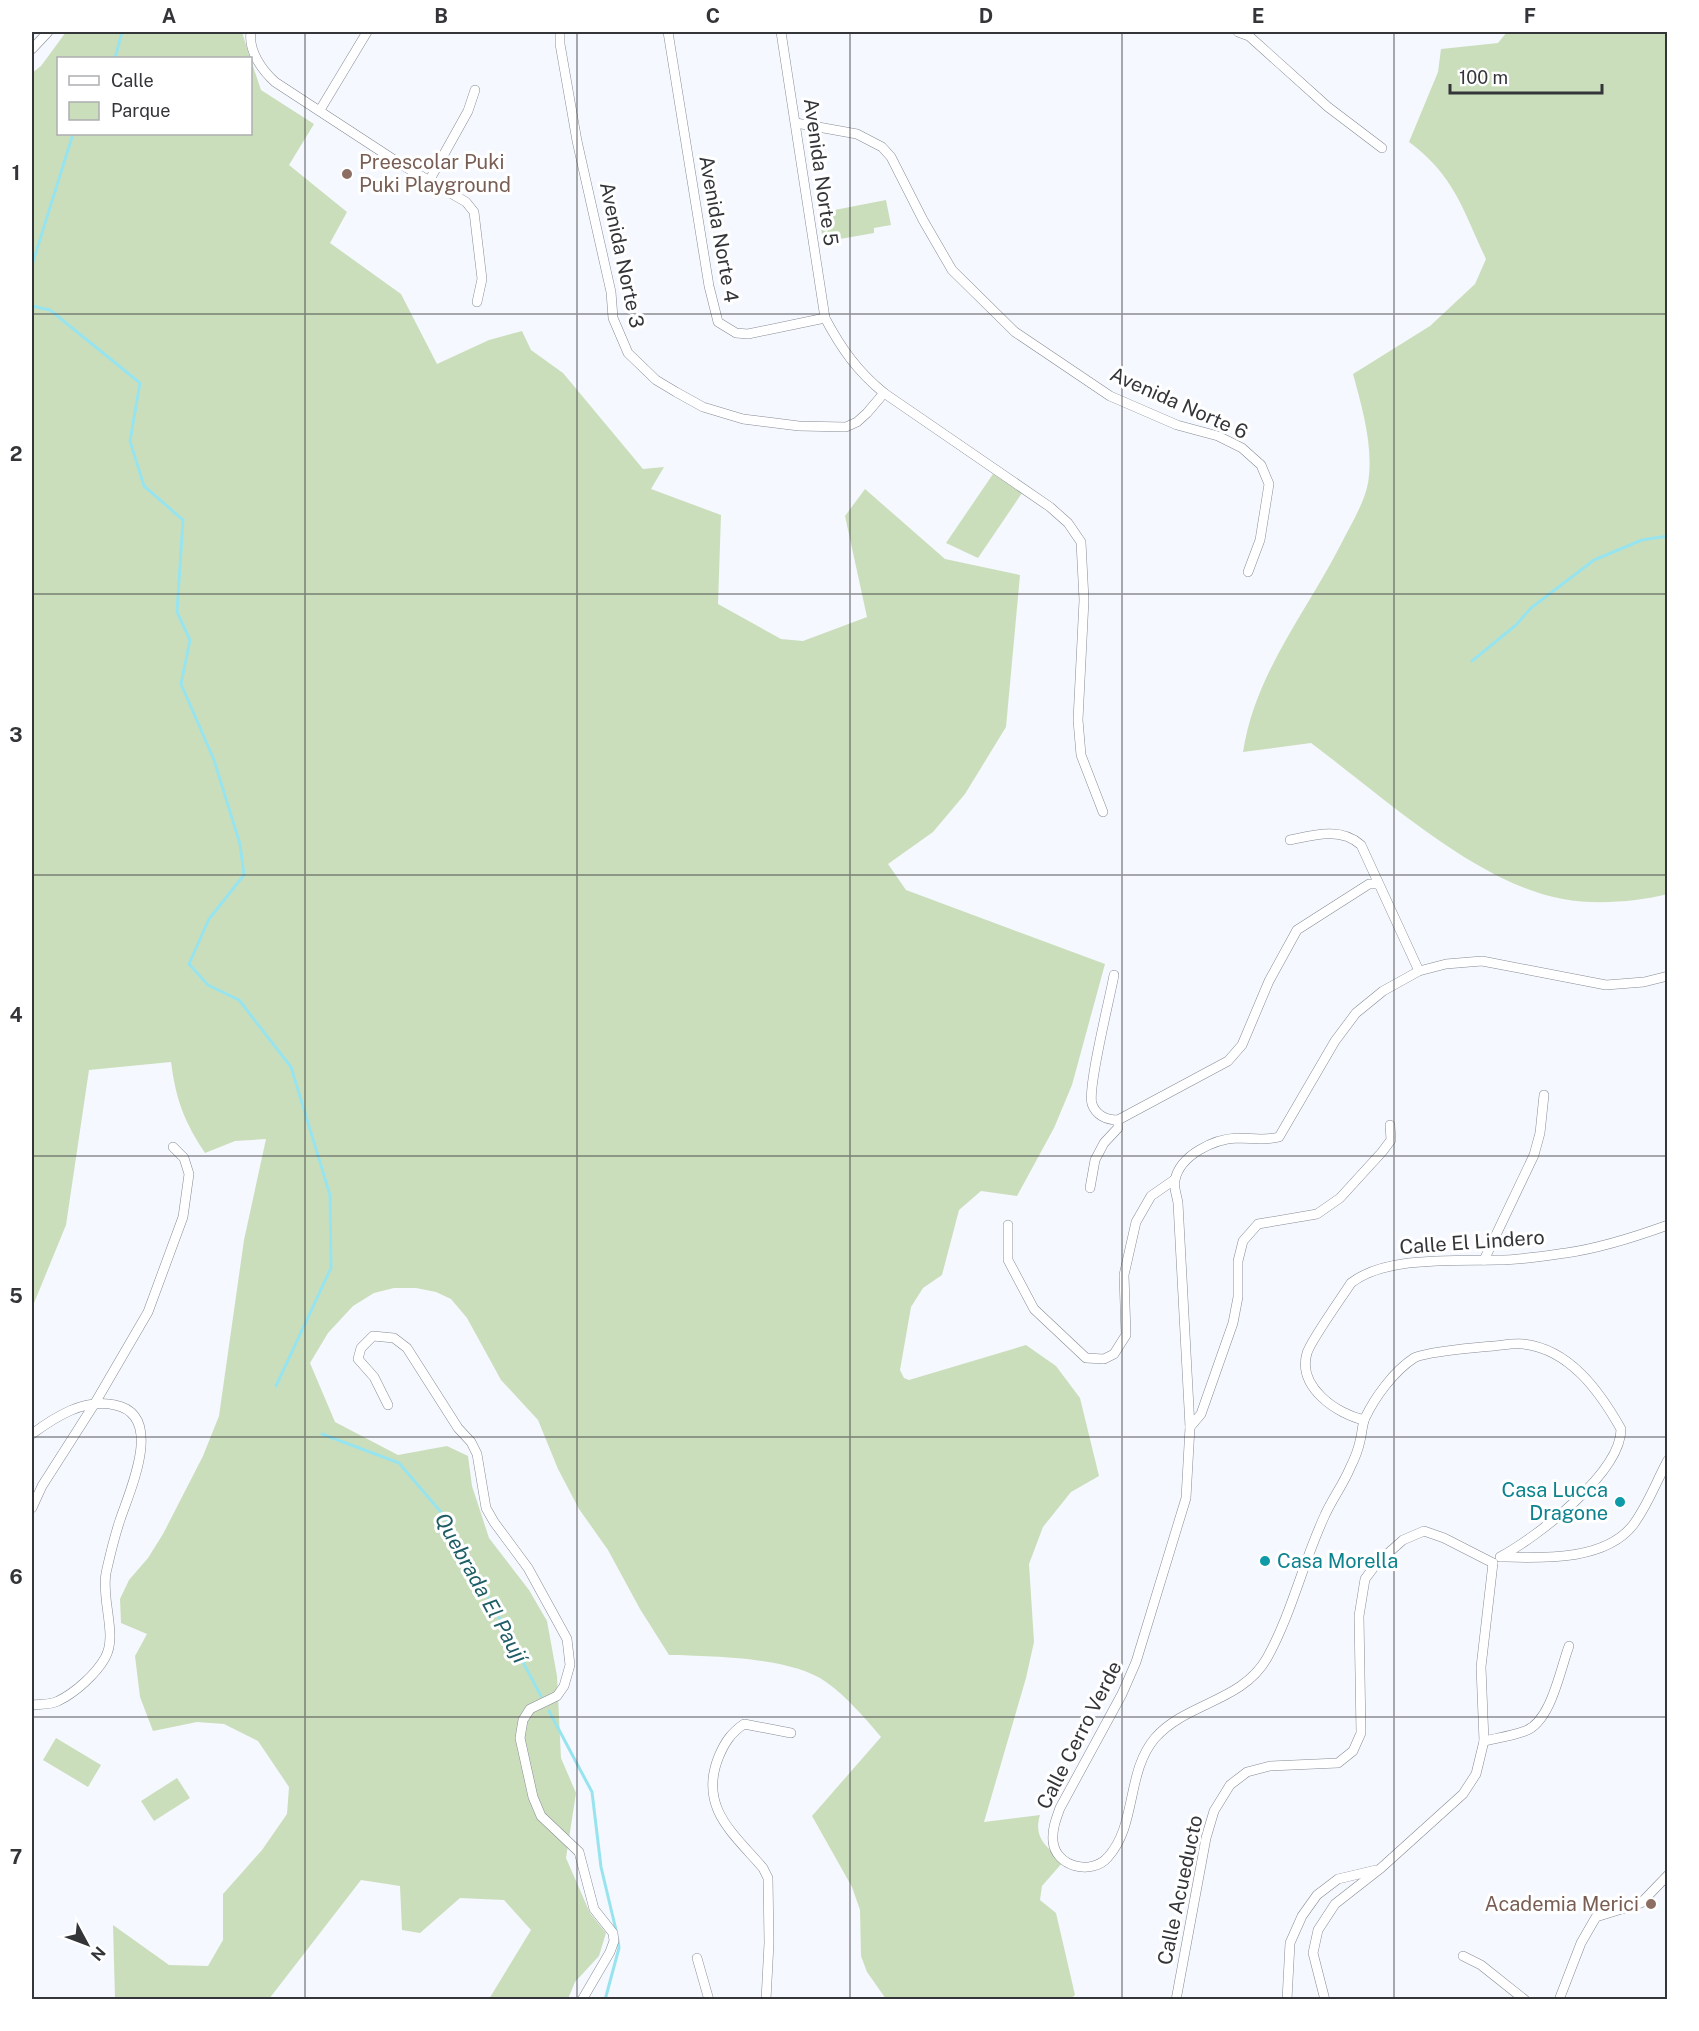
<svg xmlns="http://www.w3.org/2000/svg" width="1699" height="2031" font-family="'Public Sans',sans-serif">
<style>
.green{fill:#cbdebb}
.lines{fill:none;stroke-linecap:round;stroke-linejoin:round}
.stream{stroke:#98e4ee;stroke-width:3}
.street-casing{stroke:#868b95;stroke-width:10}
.street{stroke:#fff;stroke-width:9}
.grid{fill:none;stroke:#333539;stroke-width:1.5;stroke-opacity:0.55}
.education-dot{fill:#8d6e63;stroke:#fff;stroke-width:2}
.culture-dot{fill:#0f9aa8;stroke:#fff;stroke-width:2}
.labels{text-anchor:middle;stroke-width:6;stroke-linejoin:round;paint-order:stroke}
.education-label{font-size:20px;fill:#785e54;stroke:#fff;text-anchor:start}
.street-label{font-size:20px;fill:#333539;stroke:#fff}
.culture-label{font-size:20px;fill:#0d838f;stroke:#fff;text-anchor:end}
.water-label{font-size:21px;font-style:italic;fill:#1e5d65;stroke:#fff}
.neatline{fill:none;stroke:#333539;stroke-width:2}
.grid-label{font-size:20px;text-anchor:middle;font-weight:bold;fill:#333539}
</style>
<rect width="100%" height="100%" fill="#f5f8fe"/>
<!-- green -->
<g class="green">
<path d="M66,32h176l8,26h-192v76h192l1,-74 10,30 53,34 -25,41 58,47 -17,31 71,51 36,70 52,-24 33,-9 9,19 32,23 80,96 21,-2 -13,22 70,26 -3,89 63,35 22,2 64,-24 -22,-101 20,-27 80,70 75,16 -14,152 -41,67 -32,38 -45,32 18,26 199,74 -33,121 -18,43 -37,68 -36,-5 -22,19 -17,65 -19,13 -12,19 -11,63 4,8 5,2 117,-35 30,21 24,32 19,78 -28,16 -28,35 -14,37 5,78 -8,36 -42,144 56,-7c-7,23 7,32 23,47l-21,24 -2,14 16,13 19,82 -6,5 -183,-1 -19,-27 -6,-16 -1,-46 -8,-23 -40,-71 69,-79c-17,-20 -34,-40 -55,-55 -34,-25 -115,-26 -157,-27l-29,-46 -32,-59 -29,-41 -21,-40 -20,-49 -37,-40 -34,-62 -16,-19 -15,-7 -20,-4h-22l-20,5 -21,13 -25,27 -18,30 25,59 63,33 49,-9 21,10 4,30 17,52 40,52 18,31 10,55 4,82 15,35 -10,65 24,55 16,20 -7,23 -24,26 -7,17h-79l42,-69 -27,-30 -44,-2 -40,35 -18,-3 -2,-44 -39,-6 -92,119h-154l-2,-74 56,40 39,1 15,-26v-46l39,-44 25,-36 2,-27 -31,-46 -34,-17 -27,-2 -44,9 -13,-34 -5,-41 12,-22 -26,-11 -1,-24 9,-19 19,-22 15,-24 40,-78 16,-40 25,-176 22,-101 -31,2 -30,12c-21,-32 -29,-53 -34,-91l-82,8 -23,155 -34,83v-1235l9,-7z"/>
<path d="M1507,32h160l1,862c-32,8 -73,11 -105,5 -86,-15 -182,-104 -252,-156l-68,9c12,-78 62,-138 97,-206 10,-20 24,-42 28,-63 6,-35 -6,-76 -15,-109l77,-48 45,-42 11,-25c-23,-49 -32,-84 -77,-117l29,-70 3,-23 57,-6z"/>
<path d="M886,200l5,25 -17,3v5l-51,9 -4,-29z"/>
<path d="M993,474l29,19 -44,65 -32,-15z"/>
<path d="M56,1738l45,27 -13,22 -45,-27z"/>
<path d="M177,1778l13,20 -36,23 -13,-20z"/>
</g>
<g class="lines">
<!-- stream -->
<g class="stream">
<path d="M115,58l7,-26"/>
<path d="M32,265l41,-131"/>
<path d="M32,306l18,4 90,73 -10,58 14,45 39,34 -6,92 13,28 -9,44 33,76 26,84 4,31 -35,44 -20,45 19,21 31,15 52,67 39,128 1,73 -55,118"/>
<path d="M1472,661l44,-36 15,-17 63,-48 48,-20 26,-4"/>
<path d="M322,1434l77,29 47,55 95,178"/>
<path d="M549,1711l43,81 9,75 15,63"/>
<path d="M605,2000l14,-52 -1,-8"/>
</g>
<!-- street casing -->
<g class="street-casing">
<g id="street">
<path d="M251,32c-3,19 11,38 24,50l127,83 64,37 8,10 8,67 -5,23"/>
<path d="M560,32v12l17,97 34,151 2,26 15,35 28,27 20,12 27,15 40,12 56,7 47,1 11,-5 10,-9 17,-20c-27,-22 -43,-45 -59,-75l-44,-286"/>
<path d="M668,32l41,254 9,36 18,11 12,1 77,-16"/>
<path d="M1238,32l11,4 79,71 54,41"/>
<path d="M32,49l16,-17"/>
<path d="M320,110l47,-78"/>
<path d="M796,123l61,11 25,13 9,10 32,63 29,50 63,62 95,64 67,29 41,11 24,12 19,17 8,19 -9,56 -12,32"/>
<path d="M429,181l39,-70 7,-21"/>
<path d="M884,393l166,114 18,16 13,19 3,58 -6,120 3,35 22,57"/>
<path d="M1290,840c24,-5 51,-13 71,5l58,126"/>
<path d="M1114,975c-4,23 -27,113 -22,129 4,11 14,16 26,16l110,-59 14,-16 27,-64 28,-51 72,-46h8"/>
<path d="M1090,1188l5,-28 9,-17 14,-15v-8"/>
<path d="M1008,1225v35l26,49 52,49 18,1 10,-5 12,-19 -2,-60 12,-53 15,-26 23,-16"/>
<path d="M1484,1260l50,-105 6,-22 4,-38"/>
<path d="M388,1405l-14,-28 -16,-18 3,-11 12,-12 21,2 13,10 51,80 13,14 6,12 9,54 8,14 34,46 39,71 3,26 -6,21 -7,10 -27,13 -7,11 -3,18 13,59 8,19 38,36 15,57 19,24 1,8 -4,11 -28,48"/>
<path d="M1364,1420c-27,-6 -67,-33 -57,-67 4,-13 35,-56 44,-70 34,-27 105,-22 147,-23 22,0 46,-4 68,-7 35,-5 69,-16 102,-28"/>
<path d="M1190,1427l11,-13 32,-91 5,-26v-36l5,-20 15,-17 59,-10 23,-16 42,-46 9,-12 -1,-15"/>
<path d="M32,1434c23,-17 52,-36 83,-29 50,10 15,85 5,115 -6,18 -10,35 -14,53 -5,27 12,63 -1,85 -9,16 -30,35 -47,43 -7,4 -19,3 -26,4"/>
<path d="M32,1508l10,-22 53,-83 53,-91 35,-95 6,-43 -5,-16 -11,-11"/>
<path d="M1500,1557c37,-20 121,-84 121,-128 -21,-37 -51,-80 -98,-85 -9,-1 -19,1 -29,2 -15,1 -69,6 -80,12 -20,13 -39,39 -49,60 -3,7 -3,16 -5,23 -2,10 -6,19 -10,27 -7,17 -18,31 -25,47 -22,47 -33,98 -58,143 -25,44 -80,44 -112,80 -29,34 -18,87 -47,119 -16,19 -53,10 -55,-16 -1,-12 3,-22 7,-33l62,-114 14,-32 50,-164 4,-71 -12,-224c-1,-7 -5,-17 -3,-23 5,-25 39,-41 62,-42 15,0 28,3 42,-1l56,-96 21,-28 27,-22 36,-20 27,-7 36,-3 124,24 38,-3 24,-6"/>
<path d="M1502,1557c41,1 103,4 131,-32 15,-20 23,-43 35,-65"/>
<path d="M1484,1741c13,-3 28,-5 41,-10 26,-9 35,-61 44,-85"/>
<path d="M1463,1956l18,9 44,35"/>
<path d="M697,1958l12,42"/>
<path d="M766,2000l3,-57 -1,-65 -5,-10c-30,-35 -65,-61 -44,-112 6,-14 12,-23 25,-32l47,9"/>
<path d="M1176,2000l30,-162 8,-27 16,-26 17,-13 23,-6 68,-3 15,-12 8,-18 -2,-117 6,-37 12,-16 26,-23 21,-9 20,7 49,25"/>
<path d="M1287,2000l3,-57 12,-27 15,-21 21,-16 38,-9"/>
<path d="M1325,2000l-12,-47 5,-23 17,-26 46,-36 82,-74 13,-20 8,-33 -3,-74 12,-104"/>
<path d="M1559,2000l22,-57 15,-26 45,-14 27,-28"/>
</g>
</g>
<!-- street -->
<use href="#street" class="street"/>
</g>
<!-- grid -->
<path class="grid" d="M305,32v1968M577,32v1968M850,32v1968M1122,32v1968M1394,32v1968M32,314h1636M32,594h1636M32,875h1636M32,1156h1636M32,1437h1636M32,1717h1636"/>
<!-- markers -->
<g class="education-dot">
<circle cx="347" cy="174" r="6"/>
<circle cx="1651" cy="1904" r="6"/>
</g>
<g class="culture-dot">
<circle cx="1620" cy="1502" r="6"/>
<circle cx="1265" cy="1561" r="6"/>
</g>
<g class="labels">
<!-- education labels -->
<g class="education-label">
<text x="359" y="169">Preescolar Puki<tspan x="359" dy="23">Puki Playground</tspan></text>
<text x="1639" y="1911" text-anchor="end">Academia Merici</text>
</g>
<!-- street labels -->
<g class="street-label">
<text transform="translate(821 172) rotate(82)" y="7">Avenida Norte 5</text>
<text transform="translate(719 229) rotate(80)" y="7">Avenida Norte 4</text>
<text transform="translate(622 255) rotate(78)" y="7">Avenida Norte 3</text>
<text transform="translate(1179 403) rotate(24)" y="7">Avenida Norte 6</text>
<text transform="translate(1472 1242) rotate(-4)" y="7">Calle El Lindero</text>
<text transform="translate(1079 1735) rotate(-63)" y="7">Calle Cerro Verde</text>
<text transform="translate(1180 1890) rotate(-78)" y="7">Calle Acueducto</text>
</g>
<!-- culture labels -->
<g class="culture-label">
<text x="1608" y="1497">Casa Lucca<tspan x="1608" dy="23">Dragone</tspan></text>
<text x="1277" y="1568" text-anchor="start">Casa Morella</text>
</g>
<!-- water labels -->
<g class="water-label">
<text transform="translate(481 1588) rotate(61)" y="7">Quebrada El Paují</text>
</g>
</g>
<!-- border -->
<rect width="1699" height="2031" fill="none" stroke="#ffffff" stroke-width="66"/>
<!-- legend -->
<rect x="57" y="57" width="195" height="78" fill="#ffffff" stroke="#adaeb0" stroke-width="1.5"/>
<rect x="69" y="76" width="30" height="9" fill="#ffffff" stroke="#adaeb0" stroke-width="1.5"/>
<text x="111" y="87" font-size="18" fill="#333539">Calle</text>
<rect x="69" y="102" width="30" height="18" fill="#cbdebb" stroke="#adaeb0" stroke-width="1.5"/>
<text x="111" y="117" font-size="18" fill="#333539">Parque</text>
<!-- north arrow -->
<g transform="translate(87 1944) rotate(131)" stroke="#ffffff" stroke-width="4.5" paint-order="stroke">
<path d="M0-4.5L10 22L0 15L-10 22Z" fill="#333539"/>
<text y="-9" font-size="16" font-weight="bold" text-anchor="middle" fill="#333539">N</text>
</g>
<!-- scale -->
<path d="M1450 84v9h152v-9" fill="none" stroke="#333539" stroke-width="3"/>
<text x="1459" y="84" font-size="18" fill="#333539" stroke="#ffffff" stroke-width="4.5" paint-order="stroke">100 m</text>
<rect x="33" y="33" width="1633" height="1965" class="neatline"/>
<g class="grid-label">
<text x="169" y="23">A</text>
<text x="441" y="23">B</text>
<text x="713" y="23">C</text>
<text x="986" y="23">D</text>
<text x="1258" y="23">E</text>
<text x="1530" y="23">F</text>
<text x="16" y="180">1</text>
<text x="16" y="461">2</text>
<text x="16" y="742">3</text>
<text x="16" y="1022">4</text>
<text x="16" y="1303">5</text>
<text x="16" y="1584">6</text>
<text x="16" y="1864">7</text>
</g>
</svg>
